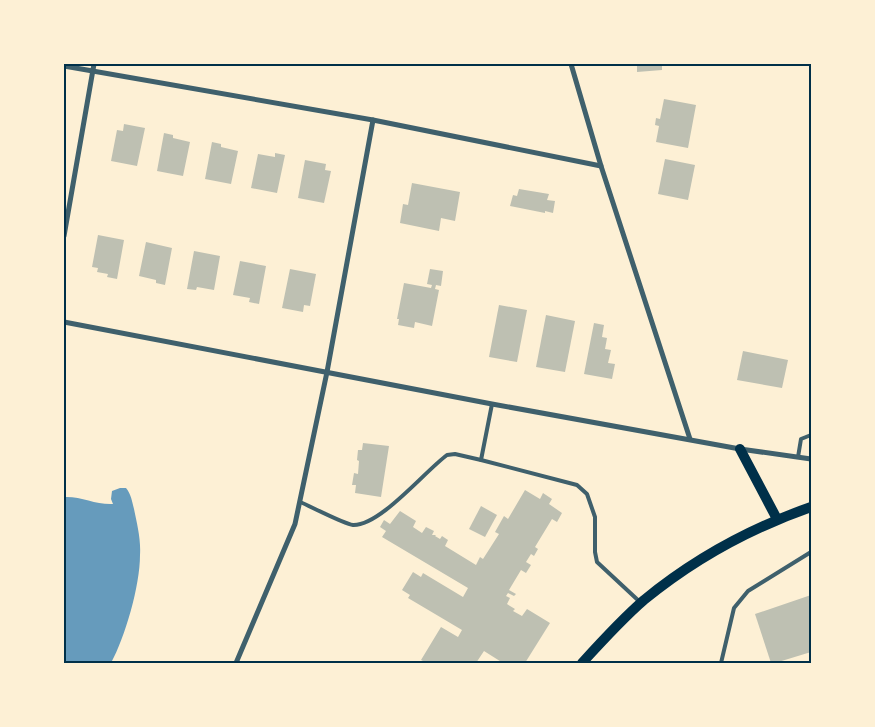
<svg xmlns="http://www.w3.org/2000/svg" width="875" height="727" font-family="'Public Sans',sans-serif">
<style>
.water{fill:#669bbc}
.building{fill:#bec0b2}
.lines{fill:none;stroke-linecap:round;stroke-linejoin:round}
.service{stroke:#3f606c;stroke-width:4}
.minor{stroke:#3f606c;stroke-width:5}
.secondary{stroke:#003049;stroke-width:10}
.neatline{fill:none;stroke:#003049;stroke-width:2}
</style>
<rect width="100%" height="100%" fill="#fdf0d5"/>
<!-- water -->
<path class="water" d="M120,488h6c5,6 6,13 8,21 3,15 7,30 6,46 0,31 -15,82 -29,108h-47v-166c17,-1 32,8 49,7l-2,-5 1,-8z"/>
<!-- building -->
<g class="building">
<path d="M637,64h25v6l-25,2z"/>
<path d="M664,99l32,6 -8,43 -32,-6 3,-16 -4,-1 1,-7 4,1z"/>
<path d="M124,124l21,4 -8,38 -26,-5 6,-31 6,1z"/>
<path d="M164,133l9,2v3l17,4 -7,34 -26,-5z"/>
<path d="M212,142l9,2v3l17,4 -7,33 -26,-5z"/>
<path d="M275,153l10,2 -8,38 -26,-5 7,-34 17,3z"/>
<path d="M665,159l30,6 -7,35 -30,-6z"/>
<path d="M305,160l21,4 -1,6 6,1 -7,32 -26,-5z"/>
<path d="M412,183l48,9 -5,29 -14,-3 -2,13 -39,-8 3,-19 5,1z"/>
<path d="M519,189l30,5 -2,6 8,1 -2,12 -8,-2v2l-35,-7 3,-11 4,1z"/>
<path d="M98,235l26,5 -7,39 -10,-2 1,-3 -11,-2 1,-4 -6,-1z"/>
<path d="M146,242l26,6 -7,37 -9,-2v-3l-17,-4z"/>
<path d="M194,251l26,5 -6,34 -17,-3 -1,3 -9,-1z"/>
<path d="M240,261l26,5 -7,38 -10,-2 1,-4 -17,-3z"/>
<path d="M290,269l26,5 -6,32 -6,-1 -1,7 -21,-4z"/>
<path d="M430,269l13,2 -2,15 -5,-1 -1,4 4,1 -7,36 -17,-4 -1,6 -16,-3 1,-6h-2l7,-36 27,5 1,-3 -5,-1z"/>
<path d="M499,305l28,5 -10,52 -28,-5z"/>
<path d="M546,315l29,6 -10,51 -29,-5z"/>
<path d="M594,323l10,2 -2,12 5,1 -2,11 6,1 -3,13 7,1 -3,15 -28,-5z"/>
<path d="M743,351l45,9 -6,28 -45,-8z"/>
<path d="M363,443l26,3 -8,51 -26,-4 1,-8h-4l2,-12 4,1 1,-13 -2,-1 1,-10h4z"/>
<path d="M525,490l15,9 3,-6 9,6 -3,5 13,9 -5,9 -5,-3 -17,28 3,2 -4,7 -3,-2 -5,8 5,3 -5,8 -5,-3 -12,20 7,4 -2,2 -6,-3 -2,3 4,2 -3,6 8,5 -2,2 9,5 5,-7 23,14 -25,40h-22l-19,-12 -8,12h-49l-6,-3 20,-33 17,10 4,-7 -54,-32 2,-3 -8,-5 11,-18 8,5 2,-4 40,24 5,-9 -86,-51 4,-6 -6,-4 4,-7 6,4 10,-13 16,10 -3,6 9,6 4,-6 8,4 -2,4h4l-1,1 5,3 2,-3 6,4 -3,6 31,19 4,-8 3,2 16,-25 -4,-2 9,-16 4,3z"/>
<path d="M481,506l16,9 -12,22 -16,-8z"/>
<path d="M811,595v57l-36,11h-4l-16,-49z"/>
</g>
<g class="lines">
<!-- service -->
<g class="service">
<path d="M492,404l-11,56 96,25 10,9 8,23v35l2,10 43,40"/>
<path d="M798,457l3,-18 10,-4"/>
<path d="M300,502c10,4 44,22 53,23 27,1 71,-53 94,-70l8,-1 26,6"/>
<path d="M721,663l13,-55 14,-17 63,-39"/>
</g>
<!-- minor -->
<g class="minor">
<path d="M571,64l30,102 89,273"/>
<path d="M64,66l309,54 228,46"/>
<path d="M64,236l30,-172"/>
<path d="M64,322l428,82 248,45 71,10"/>
<path d="M236,663l59,-139 32,-152 46,-252"/>
</g>
<!-- secondary -->
<g class="secondary">
<path d="M740,449l37,70"/>
<path d="M582,663c20,-22 40,-44 62,-63 50,-41 107,-72 167,-93"/>
</g>
</g>
<!-- border -->
<rect width="875" height="727" fill="none" stroke="#fdf0d5" stroke-width="130"/>
<rect x="65" y="65" width="745" height="597" class="neatline"/>
</svg>
